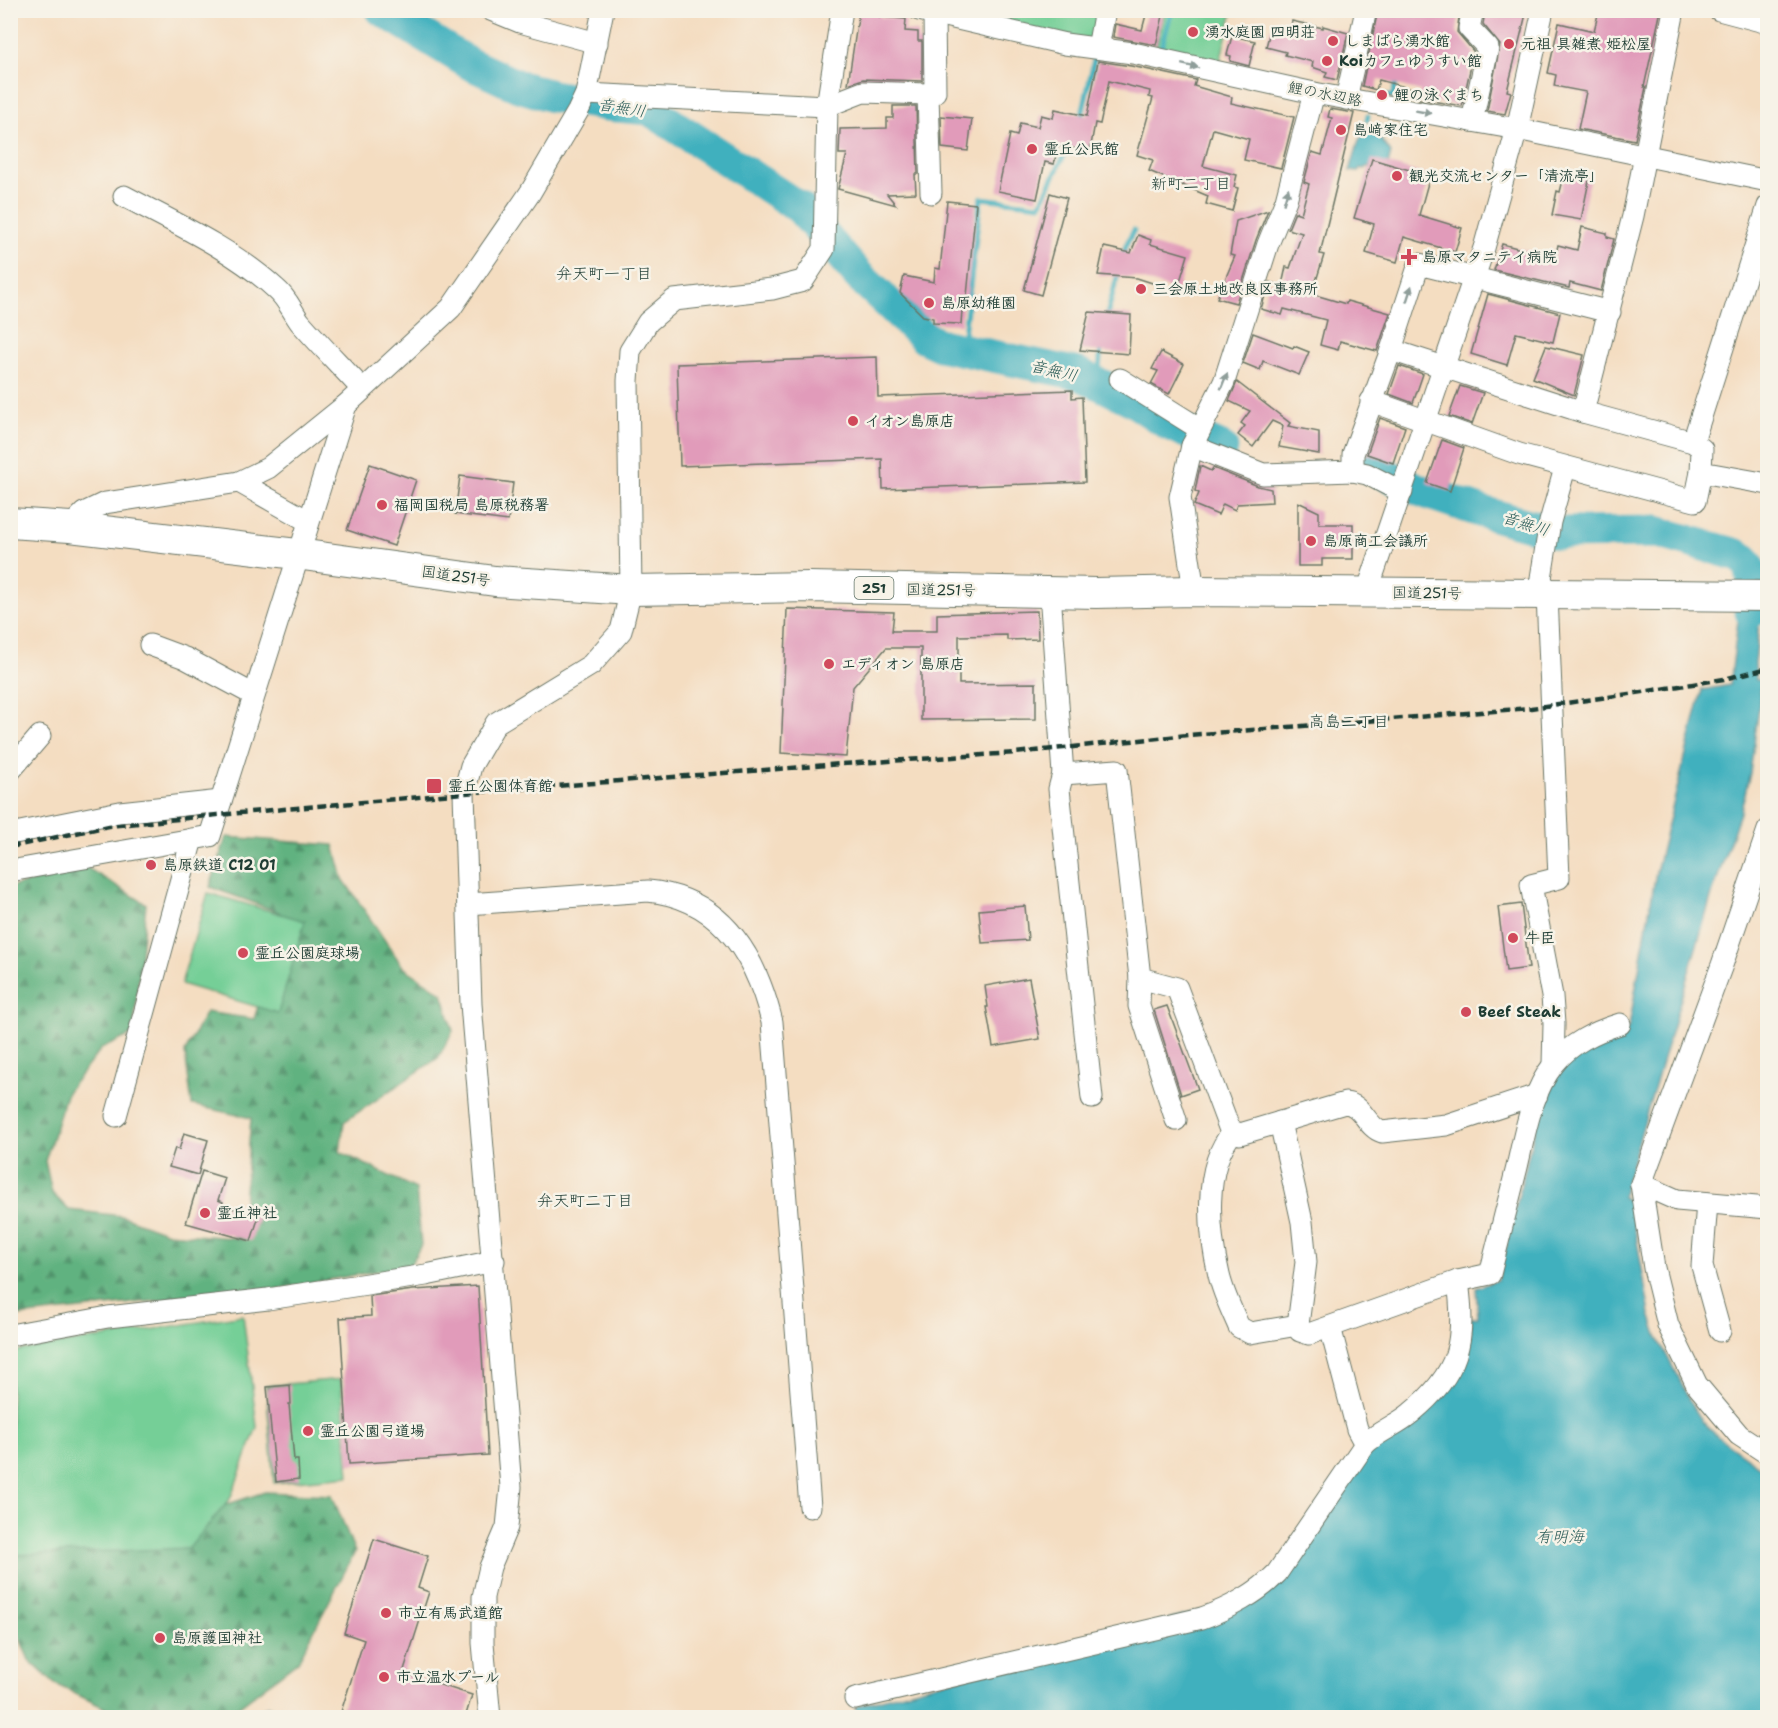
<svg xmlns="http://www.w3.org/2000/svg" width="1778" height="1728" font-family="'Shantell Sans','Klee One',sans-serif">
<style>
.forest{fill:url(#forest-firs);stroke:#40785a;stroke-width:1.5}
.green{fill:#75cf97;stroke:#4a8666;stroke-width:1.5}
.water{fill:#41b0be;stroke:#307679;stroke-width:1.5}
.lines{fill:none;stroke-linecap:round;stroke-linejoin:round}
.stream{stroke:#41b0be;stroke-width:5}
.river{stroke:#41b0be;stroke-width:33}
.building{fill:#e19bba}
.minor-casing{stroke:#6a7565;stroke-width:23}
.highway-casing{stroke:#6a7565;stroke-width:32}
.minor{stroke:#fff;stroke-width:21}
.highway{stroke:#fff;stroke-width:30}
.rail{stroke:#1f3d34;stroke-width:4.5;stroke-dasharray:9 4.5;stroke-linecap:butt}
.oneway{fill:#8f9e9a}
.poi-dot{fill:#d1495b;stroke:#f7f3e8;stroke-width:2}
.labels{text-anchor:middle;stroke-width:5;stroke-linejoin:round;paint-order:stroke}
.shield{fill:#f7f3e8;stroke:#60746a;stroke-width:1.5}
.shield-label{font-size:14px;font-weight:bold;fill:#1f3d34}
.poi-label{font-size:15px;font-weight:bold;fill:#1f3d34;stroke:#f7f3e8;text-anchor:start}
.street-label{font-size:15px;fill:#1f3d34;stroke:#f7f3e8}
.water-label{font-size:16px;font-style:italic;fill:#285a56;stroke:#f7f3e8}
.neighbourhood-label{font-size:16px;fill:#1f3d34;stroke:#f7f3e8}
</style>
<defs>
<pattern id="forest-firs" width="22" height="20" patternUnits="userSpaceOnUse" patternTransform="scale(1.5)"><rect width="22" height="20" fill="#60b280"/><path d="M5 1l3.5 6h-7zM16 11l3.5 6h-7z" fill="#4f926a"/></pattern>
</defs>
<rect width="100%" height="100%" fill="#f7f3e8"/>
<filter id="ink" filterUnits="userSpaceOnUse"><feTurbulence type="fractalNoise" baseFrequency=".0167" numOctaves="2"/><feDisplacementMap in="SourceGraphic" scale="12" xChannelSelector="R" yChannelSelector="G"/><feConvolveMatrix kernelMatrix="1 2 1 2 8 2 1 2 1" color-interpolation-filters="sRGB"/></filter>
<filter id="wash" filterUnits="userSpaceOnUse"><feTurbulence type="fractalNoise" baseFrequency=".008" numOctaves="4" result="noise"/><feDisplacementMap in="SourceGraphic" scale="24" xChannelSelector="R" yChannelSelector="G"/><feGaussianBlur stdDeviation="1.35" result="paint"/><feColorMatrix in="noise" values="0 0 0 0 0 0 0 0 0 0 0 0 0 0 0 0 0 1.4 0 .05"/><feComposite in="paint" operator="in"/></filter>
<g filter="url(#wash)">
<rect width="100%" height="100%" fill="#f4ddc1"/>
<!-- forest -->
<g class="forest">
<path d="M226,837l108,8 9,34 60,88 39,26 11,38 -15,27 -94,64 -4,30 76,37 5,56 -11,20 -155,28 -113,9 -131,15v-430l75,-20 60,37 -13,130 -32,15 -34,43 -22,69 7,32 17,17 53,6 46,17 65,5 9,-10 9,-110 -59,-13 -7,-53 21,-40 48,7 30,-96 -5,-11 -69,-25z"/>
<path d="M265,1492l67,3 23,57 -57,109 -61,47 -25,9h-37l-68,-8 -52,-25 -26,-24 -13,-31 -5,-21 -1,-54 169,-34z"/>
</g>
<!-- green -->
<g class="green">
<path d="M957,11h142l-5,27 -10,4z"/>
<path d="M1165,11h68l-15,58 -64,-15z"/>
<path d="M208,893l97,28 -27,92 -97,-29z"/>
<path d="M243,1315l14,112 -27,72 -41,49 -178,7v-203z"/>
<path d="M341,1379l8,97 -75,7 -8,-97z"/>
</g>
<!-- water -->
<g class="water">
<path d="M1368,131l9,3 14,19 -3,11 -22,3 -2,2 -4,-1 -2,4 -8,-1 9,-31z"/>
<path d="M1739,612l21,1 -5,50 1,17h5l-2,27 -9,66 -9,37 -28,81 -91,306 8,4 20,113 8,24 33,65 11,18 15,15 50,36v245l-913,1 2,-12 410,-113 106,-145 86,-73 9,-20 4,-19v-18l7,-1 -2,-29 22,-8 42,-172 26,-48 63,-33 27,-155 46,-182 28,-5z"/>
<path d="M267,1706l25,11h-42z"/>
</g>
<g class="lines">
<!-- stream -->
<g class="stream">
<path d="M1159,55l13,-45"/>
<path d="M1386,96l6,1 5,-17"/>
<path d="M1081,120l14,-65h3"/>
<path d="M1367,120l1,-4"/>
<path d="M1377,127h3"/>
<path d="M1390,129l29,5"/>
<path d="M1122,259l5,-16 7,-13"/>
<path d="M1106,319l13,-49"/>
<path d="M962,350l19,-152 59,7 31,-64"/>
<path d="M1098,383l3,-37"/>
</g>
<!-- river -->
<g class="river">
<path d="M382,10l88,54 48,22 34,10 55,9 42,4 151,99 59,68 66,62 15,7 139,29 53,26 38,25 52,23"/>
<path d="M1374,469l50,23 59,20 74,21 100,-1 81,23c21,12 13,36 13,57"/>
</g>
</g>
<g id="blocks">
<!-- building -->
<g class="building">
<path d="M1378,10h82l-3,22 17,20 -12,54 -43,-7 1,-8 -41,-11 -3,10 -14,-4z"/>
<path d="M1503,10h24l-20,81 4,1 -6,22 -18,-3 13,-66 -17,-21 2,-12 16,4z"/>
<path d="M1599,10h62l-17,77h2l-11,53 -57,-11 8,-37 -32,-6 2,-11 -8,-2 11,-50 35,8z"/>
<path d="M859,11l22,3 -1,3 26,2 -1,12 13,1v9h4v40l-59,-2 -15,5z"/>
<path d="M1147,11l16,5 -7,29 -43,-8 2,-13 27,6z"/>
<path d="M1292,21l31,7v-2l25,7 -11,47 -12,-3 2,-5 -15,-5 1,-5 -28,-7 1,-3 -20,-5 5,-20 19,4z"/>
<path d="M1232,36l23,5 -6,25 -19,-5 1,-5 -4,-1z"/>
<path d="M1098,61l33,5 65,14 -2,6 38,11 -1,6 63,14 -13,51 -37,-8 5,-21 -36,-10 -10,37 34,9 -3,12 4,1 -6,23 -26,-7 2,-8 -59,-25 4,-11 -16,-5 16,-57 -4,-1 1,-6 -41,-10 -9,43 -5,-1 -5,28 -32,-5 -4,18 -9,-2 -8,37 -39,-8 12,-57 7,2 3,-13 18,4 3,-12 12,3 2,-9 32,7z"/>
<path d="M893,106h23l2,68h-3l1,19 -29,1 9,11 -58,-16 9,-35h-8l1,-25 47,-1v-10h6z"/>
<path d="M1330,109l24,4 -34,141 4,1 -12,39 34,10 1,-3 43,12 -13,38 -37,-10 -2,9 -18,-5 6,-25 -42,-11 -2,6 -21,-6 8,-27 13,3 4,-18 4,1 12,-35 -14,-4 7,-17 6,2 8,-30 -5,-2 8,-30 10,3 10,-37 -4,-1z"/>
<path d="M941,116l31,3 -4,32 -26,-3z"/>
<path d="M1372,159l58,17 -11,39 43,13 -7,24 -51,-15 -7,25 -31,-9 8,-29 -20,-6z"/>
<path d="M1572,172l18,4 -9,44 -29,-5 5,-24 3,1 3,-12 7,1z"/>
<path d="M1050,193l17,5 -26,97 -17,-5z"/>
<path d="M947,201l29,3 -9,92h-4l-2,28 -28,-1v-5l-10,-2 -23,-23 4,-17 30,6 1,-14 5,1z"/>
<path d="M1268,210l-12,30 -20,63 -19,-5 18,-42 -5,-1 6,-34z"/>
<path d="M1582,227l25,6v4l7,2 -13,52 -31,-8 -1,5 -75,-18 8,-26 53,14 3,-13 19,5z"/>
<path d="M1138,235l13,5 -1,4 38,11 -11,36 -40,-13 -39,-3 6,-28 27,6z"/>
<path d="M1488,294l72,19 -7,29 -37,-9 -9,32 -36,-11z"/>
<path d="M1089,312l42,3 -2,39 -49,-4z"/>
<path d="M1253,333l40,15 1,-2 15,6 -10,23 -36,-14 -3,9 -17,-7z"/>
<path d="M1546,346l38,9 -10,40 -41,-17z"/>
<path d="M1161,352l23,12 -15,30 -18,-10 7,-13 -6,-2z"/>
<path d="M877,357l1,40 194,-7v8l10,-1 3,85 -202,7 -1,-30 -202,7 -3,-102z"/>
<path d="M1399,366l24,8 -10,29 -24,-9z"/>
<path d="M1237,382l53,41 -2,3 31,6v22l-40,-7 4,-21 -11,-5 -19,26 -15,-12 7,-9 -4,-3 9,-12 -21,-10z"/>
<path d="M1460,386l23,7 -11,31 -23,-8z"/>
<path d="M1380,418l25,9 -12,36 -26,-9z"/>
<path d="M1442,440l22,8 -14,43 -23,-8z"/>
<path d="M370,464l46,16 -22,66 -47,-16z"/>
<path d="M1200,466l11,5 2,-3 45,18 13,3 1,13 -35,2 -2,6 -12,-6 -5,11 -24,-10 5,-12 -4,-2z"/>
<path d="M460,476l53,7 -5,38 -53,-7z"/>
<path d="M1298,502l21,10v12h34v35h-31v7h-24z"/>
<path d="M787,609l107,3 -2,19h45v-17l100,-3 1,28 -31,1v-5l-48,1v48l77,-1v36l-115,1v-72h-35l-33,39 -7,70 -65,-4z"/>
<path d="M1521,904l8,64 -23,3 -8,-64z"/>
<path d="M1025,906l3,34 -46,3 -3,-33z"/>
<path d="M1029,978l11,61 -47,8 -7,-40h2l-3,-21z"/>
<path d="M1167,1006l31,83 -17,6 -27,-85z"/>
<path d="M184,1133l24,7 -10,35 -29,-8 6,-19 4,2z"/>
<path d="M202,1171l23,7 -7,22 5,2 -1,3 37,11 -8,25 -65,-18z"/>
<path d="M478,1286l10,169 -139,9 -9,-146 31,-2 -1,-20 43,-6z"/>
<path d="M290,1385l1,19h-2l5,56h4l1,19 -23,3 -9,-95z"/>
<path d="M374,1539l54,17 -10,32 11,4 -26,81 69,22 -7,23h-126l25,-78 -20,-7z"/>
</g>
</g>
</g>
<g filter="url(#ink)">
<use href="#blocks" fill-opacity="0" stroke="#6a7565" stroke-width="1.5"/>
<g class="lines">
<!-- minor casing -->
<g class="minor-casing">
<g id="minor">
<path d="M491,10l29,12 77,21"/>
<path d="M919,10l146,34 68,9 181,40 203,36 251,52"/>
<path d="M1719,10l49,13"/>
<path d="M1098,48l7,-38"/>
<path d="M586,94l241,12 36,-14 65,2 7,-2 -1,-78"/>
<path d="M928,94l3,99"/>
<path d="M1346,99l20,-89"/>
<path d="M1472,121l16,-73 -19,-20 4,-18"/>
<path d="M124,196c51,27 110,54 152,93 11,9 16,22 24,33 20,23 42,45 62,67"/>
<path d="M1391,350l28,-86 191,48"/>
<path d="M1120,379l80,50"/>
<path d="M1371,401l148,53 176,47 6,-29"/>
<path d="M1583,412l50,-196 41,-206"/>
<path d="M1693,442l75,-236"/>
<path d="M1192,446l71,28 90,-3 14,3 35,18"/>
<path d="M1353,471v-17l38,-104 192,62 110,30 9,7 -1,23 67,12"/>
<path d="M239,482l69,39"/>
<path d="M70,527l14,-14 21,-10 134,-21 29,-14 78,-63 105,-97 79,-115 48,-82 8,-17 17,-84"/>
<path d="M1194,591l-14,-94 12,-51 32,-64 44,-138 18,-44 28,-107"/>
<path d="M1050,592l13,182 54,-4 23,208 37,10 53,142 10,4 105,-31c18,1 21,24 37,29l64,-7 91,-30"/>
<path d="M1367,592l117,-344 33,-119 26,-119"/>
<path d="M150,645l35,13 69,37"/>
<path d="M10,771l30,-35"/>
<path d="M1063,774l-4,15 33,309"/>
<path d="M1768,830l-46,135 -81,219 36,16 91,8"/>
<path d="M10,834l110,-22 101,-11"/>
<path d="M10,871l200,-35 136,-431"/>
<path d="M468,904l180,-13c74,7 108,65 124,131l38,485"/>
<path d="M1140,978l-1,28 37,114"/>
<path d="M1553,1065l1,-41 -2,-28 -21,-111 28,-7 -12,-283 -6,-17 9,-56 15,-54"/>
<path d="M116,1116l76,-277"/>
<path d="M1280,1122l22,100 4,40 -8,63 2,6 9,3 149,-53 32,-7c9,-36 18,-71 27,-107 8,-34 14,-74 37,-103 17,-21 40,-32 66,-40"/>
<path d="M1233,1132c-31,35 -24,101 -14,143 4,18 13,36 20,52l11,6 48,-8"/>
<path d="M1641,1184l13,84 14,57 29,60 42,50 29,19"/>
<path d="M1707,1203l-5,63 18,65"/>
<path d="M1330,1327l27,102 8,15"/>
<path d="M10,1335l98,-18 160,-18 158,-24 68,-14"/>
<path d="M855,1699l347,-81c26,-9 56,-25 75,-45l88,-129c14,-13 32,-19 46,-31 49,-40 55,-72 47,-132"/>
<path d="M490,1718l-7,-75v-46l7,-30 17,-40 4,-40 -40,-483 -7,-211 7,-27 25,-43 95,-58 30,-34 10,-41 -3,-209 2,-30 18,-29 26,-22 98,-11 31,-8 21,-32 3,-143 15,-96"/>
</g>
</g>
<!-- highway casing -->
<g class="highway-casing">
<path id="highway" d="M10,523l60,4 227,27 198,27 136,9 179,-3 286,6 98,-2 574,5"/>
</g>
<!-- minor -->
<use href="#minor" class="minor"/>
<!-- highway -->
<use href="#highway" class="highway"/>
<!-- rail -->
<path class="rail" d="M10,847l99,-21 108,-11 247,-22 378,-29 173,-11 173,-18 343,-27 105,-15 88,-14 44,-11"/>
</g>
<!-- one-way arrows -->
<defs><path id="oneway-solid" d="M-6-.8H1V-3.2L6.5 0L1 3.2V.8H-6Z" transform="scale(1.5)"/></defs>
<g class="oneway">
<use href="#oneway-solid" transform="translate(1190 66) rotate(12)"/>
<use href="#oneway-solid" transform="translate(1423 112) rotate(10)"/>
<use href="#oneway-solid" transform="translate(1286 196) rotate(-73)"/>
<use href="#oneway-solid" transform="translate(1409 294) rotate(-72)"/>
<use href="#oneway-solid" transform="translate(1224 381) rotate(-68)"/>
</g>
</g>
<!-- markers -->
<g class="poi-dot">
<circle cx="1193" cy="32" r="6"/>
<circle cx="1333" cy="41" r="6"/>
<circle cx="1509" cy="44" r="6"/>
<circle cx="1327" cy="61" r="6"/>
<circle cx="1382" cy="95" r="6"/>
<circle cx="1341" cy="130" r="6"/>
<circle cx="1032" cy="149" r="6"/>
<circle cx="1397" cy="176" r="6"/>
<path d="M1406 248h6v6h6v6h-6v6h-6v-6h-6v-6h6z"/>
<circle cx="1141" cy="289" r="6"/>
<circle cx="929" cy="303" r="6"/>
<circle cx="853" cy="421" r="6"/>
<circle cx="382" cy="505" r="6"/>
<circle cx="1311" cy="541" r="6"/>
<circle cx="829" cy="664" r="6"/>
<rect x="426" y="778" width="16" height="16" rx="3"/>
<circle cx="151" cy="865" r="6"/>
<circle cx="1513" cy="938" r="6"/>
<circle cx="243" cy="953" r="6"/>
<circle cx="1466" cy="1012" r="6"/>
<circle cx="205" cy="1213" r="6"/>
<circle cx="308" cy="1431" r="6"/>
<circle cx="386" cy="1613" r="6"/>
<circle cx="160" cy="1638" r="6"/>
<circle cx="384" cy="1677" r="6"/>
</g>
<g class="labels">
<!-- shield labels -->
<rect class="shield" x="854.5" y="577" width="39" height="22" rx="4.5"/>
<g class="shield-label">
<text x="874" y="593">251</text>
</g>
<!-- poi labels -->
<g class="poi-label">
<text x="1205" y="37">湧水庭園 四明荘</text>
<text x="1345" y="46">しまばら湧水館</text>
<text x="1521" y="49">元祖 具雑煮 姫松屋</text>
<text x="1339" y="66">Koiカフェゆうすい館</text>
<text x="1394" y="100">鯉の泳ぐまち</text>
<text x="1353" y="135">島﨑家住宅</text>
<text x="1044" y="154">霊丘公民館</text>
<text x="1409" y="181">観光交流センター「清流亭」</text>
<text x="1422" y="262">島原マタニテイ病院</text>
<text x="1153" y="294">三会原土地改良区事務所</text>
<text x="941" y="308">島原幼稚園</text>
<text x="865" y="426">イオン島原店</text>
<text x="394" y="510">福岡国税局 島原税務署</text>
<text x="1323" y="546">島原商工会議所</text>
<text x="841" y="669">エディオン 島原店</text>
<text x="448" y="791">霊丘公園体育館</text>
<text x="163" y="870">島原鉄道 C12 01</text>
<text x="1525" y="943">牛臣</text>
<text x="255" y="958">霊丘公園庭球場</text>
<text x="1478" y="1017">Beef Steak</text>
<text x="217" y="1218">霊丘神社</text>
<text x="320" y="1436">霊丘公園弓道場</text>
<text x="398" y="1618">市立有馬武道館</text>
<text x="172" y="1643">島原護国神社</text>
<text x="396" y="1682">市立温水プール</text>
</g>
<!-- street labels -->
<g class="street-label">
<text transform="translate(1325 94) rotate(11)" y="5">鯉の水辺路</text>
<text transform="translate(456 576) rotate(8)" y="5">国道251号</text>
<text transform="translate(941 590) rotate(1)" y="5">国道251号</text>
<text transform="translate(1427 593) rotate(1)" y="5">国道251号</text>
</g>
<!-- water labels -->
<g class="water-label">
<text transform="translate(622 107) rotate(9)" y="6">音無川</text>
<text transform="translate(1054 370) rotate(13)" y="6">音無川</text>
<text transform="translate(1526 523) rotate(17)" y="6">音無川</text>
<text x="1560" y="1542">有明海</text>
</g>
<!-- neighbourhood labels -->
<g class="neighbourhood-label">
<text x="1191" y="189">新町二丁目</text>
<text x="604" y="279">弁天町一丁目</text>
<text x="1349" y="727">高島二丁目</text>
<text x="585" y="1206">弁天町二丁目</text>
</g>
</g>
<!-- margin -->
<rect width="1778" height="1728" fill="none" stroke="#f7f3e8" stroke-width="36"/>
</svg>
